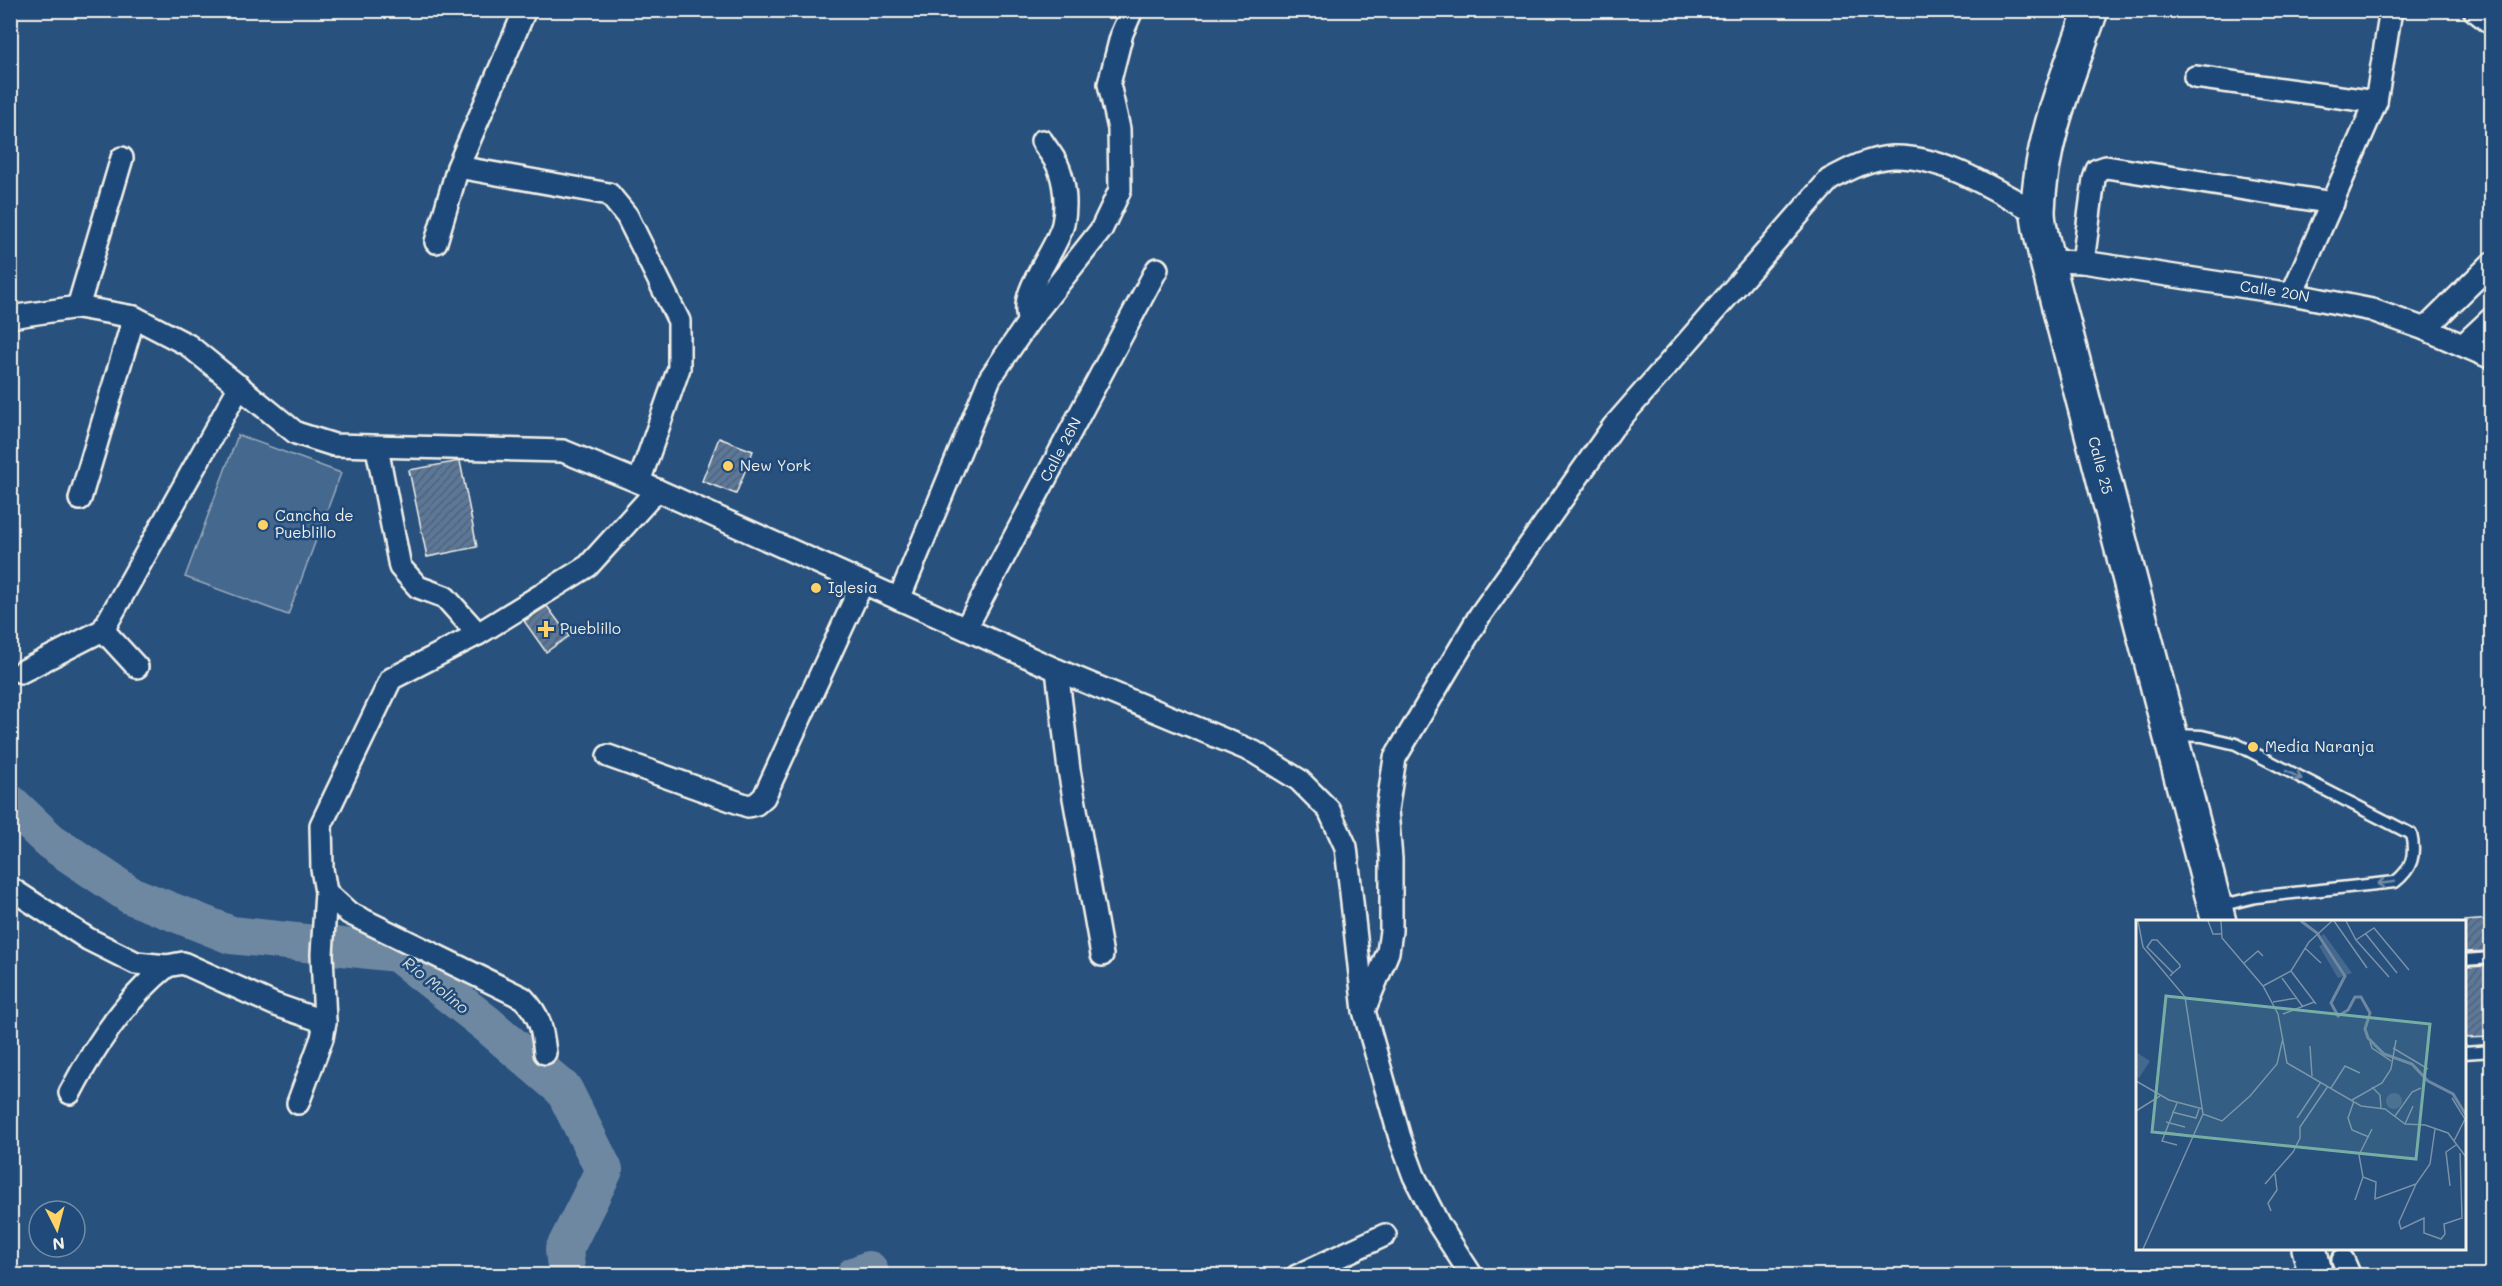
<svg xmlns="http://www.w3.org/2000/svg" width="2502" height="1286" font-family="Mali,sans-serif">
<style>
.pitch{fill:#45688e;stroke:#9cacbb;stroke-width:1.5}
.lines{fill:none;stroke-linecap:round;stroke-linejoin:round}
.river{stroke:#6e88a2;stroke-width:38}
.building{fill:url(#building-hatch);stroke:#f4f1e8;stroke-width:1.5}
.lane-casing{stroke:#f4f1e8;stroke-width:15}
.street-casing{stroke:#f4f1e8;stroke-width:26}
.primary-casing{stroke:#f4f1e8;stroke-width:38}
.lane{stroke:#1f4a7a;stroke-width:10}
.street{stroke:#1f4a7a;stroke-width:21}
.primary{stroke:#1f4a7a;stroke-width:33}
.oneway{stroke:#748da6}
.poi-dot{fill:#ffd166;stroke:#1f4a7a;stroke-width:2}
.labels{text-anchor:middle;stroke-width:5;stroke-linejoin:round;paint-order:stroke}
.street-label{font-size:15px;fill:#f4f1e8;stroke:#1f4a7a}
.poi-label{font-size:15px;fill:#f4f1e8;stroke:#1f4a7a;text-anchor:start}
.water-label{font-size:16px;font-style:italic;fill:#d9dcda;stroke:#1f4a7a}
.inset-river{fill:none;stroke:#6e88a2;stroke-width:3}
.inset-road{fill:none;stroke:#7a91a8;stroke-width:1.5}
.view{fill:#76ada5;fill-opacity:0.15;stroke:#76ada5;stroke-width:3}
.inset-edge{fill:none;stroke:#f4f1e8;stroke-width:3}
</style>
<defs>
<pattern id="building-hatch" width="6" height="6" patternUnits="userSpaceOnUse" patternTransform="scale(1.5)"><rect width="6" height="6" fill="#5b7899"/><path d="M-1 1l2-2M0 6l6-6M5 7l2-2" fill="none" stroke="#536274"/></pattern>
</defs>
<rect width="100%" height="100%" fill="#28517e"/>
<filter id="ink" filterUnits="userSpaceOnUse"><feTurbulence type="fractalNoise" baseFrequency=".0167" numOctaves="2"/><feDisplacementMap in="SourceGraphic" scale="12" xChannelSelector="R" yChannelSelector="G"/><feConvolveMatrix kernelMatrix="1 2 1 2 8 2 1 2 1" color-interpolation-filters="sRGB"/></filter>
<g filter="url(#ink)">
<!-- pitch -->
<path class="pitch" d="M238,435l103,38 -53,142 -103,-38z"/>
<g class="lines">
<!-- river -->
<g class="river">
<path d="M10,803l40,38 80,54 101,40 166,18 90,71 77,66 40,80 -40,80 3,26"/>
<path d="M854,1276l15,-6 2,6"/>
</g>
</g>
<!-- building -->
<g class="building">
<path d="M719,438l34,13 -17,43 -34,-13z"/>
<path d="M460,461l17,86 -50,10 -18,-87z"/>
<path d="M547,606l22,30 -23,16 -22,-31z"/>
<path d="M2492,919v32l-28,1v-31z"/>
<path d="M2492,966v71l-28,1v-71z"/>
</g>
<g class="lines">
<!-- lane casing -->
<g class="lane-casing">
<g id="lane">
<path d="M2175,735l27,1 34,8 175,90c5,21 1,35 -16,48l-139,15 -37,9"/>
<path d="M2464,960l28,-2"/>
<path d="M2464,1053l28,-2"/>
</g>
</g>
<!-- street casing -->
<g class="street-casing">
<g id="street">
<path d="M2474,10l18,14"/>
<path d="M2195,77l181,25"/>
<path d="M458,167l151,27 18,22 52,105v47l-40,114"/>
<path d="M436,242l22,-75 67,-157"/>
<path id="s1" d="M2047,261l36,1 209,32 80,16 53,19 67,29"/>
<path d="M2083,262l11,-83 3,-9 9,-3 227,36"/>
<path d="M2292,294l84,-192 15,-92"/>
<path d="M78,307l44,-149"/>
<path d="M10,317l68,-10 56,10 54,28 108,88 38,12 229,6 76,31 418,188 197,82 45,28 30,30 17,37 18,164 36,127 14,38 25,49 33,51"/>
<path d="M1029,321c-12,-28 27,-68 34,-97 4,-19 2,-43 -6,-60 -4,-8 -10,-15 -15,-23"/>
<path d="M2425,329l67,-66"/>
<path d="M2463,345l29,-27"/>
<path d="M377,448l23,119 18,20 27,10 33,37"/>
<path d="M80,499l54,-182"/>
<path d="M899,599l91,-221 39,-57 72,-91 19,-40 -1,-61 -10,-45 13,-51 10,-23"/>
<path id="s2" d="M966,628l191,-359"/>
<path d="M103,630l34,37"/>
<path d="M1057,670l12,100 33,185"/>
<path d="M21,672l82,-42 137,-244"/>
<path d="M608,756l140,50 8,-2 8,-7 98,-213"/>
<path d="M10,888l78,51 48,24 31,3 16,-3 93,42 49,17"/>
<path d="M326,892l23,21 174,85c18,19 19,30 22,55"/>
<path d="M1365,1008l23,-56 3,-21v-72l-4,-49 8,-52 85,-143 133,-188 216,-247c20,-11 41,-22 64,-23 50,-2 103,34 145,56"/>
<path d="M70,1093c24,-46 56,-94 97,-127"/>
<path d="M298,1103l24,-65 3,-16 -3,-68 4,-62 -4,-23 -1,-44 70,-146 87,-45 110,-68 69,-76"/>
<path d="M2343,1260l7,16"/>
<path d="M1297,1276l88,-41"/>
</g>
</g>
<!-- primary casing -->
<g class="primary-casing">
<g id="primary">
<path id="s3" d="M2091,10c-23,66 -51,131 -53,201 0,16 6,34 9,50l172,661"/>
<path d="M2309,1248l7,28"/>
</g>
</g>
<!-- lane -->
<use href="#lane" class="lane"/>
<!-- street -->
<use href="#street" class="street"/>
<!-- primary -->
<use href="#primary" class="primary"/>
</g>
<!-- one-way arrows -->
<defs><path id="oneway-shaft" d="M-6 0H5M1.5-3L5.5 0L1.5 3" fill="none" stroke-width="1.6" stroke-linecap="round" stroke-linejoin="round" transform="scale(1.5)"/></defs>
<g class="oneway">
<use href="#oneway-shaft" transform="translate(2294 775) rotate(27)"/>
<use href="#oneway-shaft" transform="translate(2386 883) rotate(172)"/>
</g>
</g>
<!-- markers -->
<g class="poi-dot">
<circle cx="728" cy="466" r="6"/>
<circle cx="263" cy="525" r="6"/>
<circle cx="816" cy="588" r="6"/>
<path d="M543 620h6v6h6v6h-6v6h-6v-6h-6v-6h6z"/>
<circle cx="2253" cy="747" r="6"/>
</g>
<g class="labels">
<!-- street labels -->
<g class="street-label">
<text dy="5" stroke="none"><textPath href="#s1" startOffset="230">Calle 20N</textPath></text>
<text dy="5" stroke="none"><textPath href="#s2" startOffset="202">Calle 26N</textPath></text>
<text dy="5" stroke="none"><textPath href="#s3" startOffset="471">Calle 25</textPath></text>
</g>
<!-- poi labels -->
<g class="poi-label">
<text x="740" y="471">New York</text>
<text x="275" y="521">Cancha de<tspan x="275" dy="17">Pueblillo</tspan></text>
<text x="828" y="593">Iglesia</text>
<text x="560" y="634">Pueblillo</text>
<text x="2265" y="752">Media Naranja</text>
</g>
<!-- water labels -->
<g class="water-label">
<text transform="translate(436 985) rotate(39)" y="6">Río Molino</text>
</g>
</g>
<!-- overview -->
<g transform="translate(2136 920)">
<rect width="330" height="330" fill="#28517e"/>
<path d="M188,14l28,39 -6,2 -25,-39zM187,24l21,32 -6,2 -19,-32z" fill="#45688e"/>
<path d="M0,132l14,9 -11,17 -3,-2zM250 181a8 8 0 1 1 16 0a8 8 0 1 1-16 0Z" fill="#45688e"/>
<path class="inset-river" d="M165,1l16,12 28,43 -14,27 7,13 10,-6 7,-13h6l9,16 -5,16 3,9 16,16 28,10 16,17 25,13 13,21"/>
<path class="inset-road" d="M2,1l5,26 42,50 18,117 -60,135M72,1l5,13h8M85,1l1,17 41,48 15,28 9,49 74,43 24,3 20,15 20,1 23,8 18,24M198,1l33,47M210,1l10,19 33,37M229,13l32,40M220,20l18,-12 35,42M169,28l16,15M108,43l14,-12 5,5M155,51l25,33M34,56l3,-3 7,-6v-2l-23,-25h-5l-5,7 26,26M146,58l21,29M127,66l28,-15 18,-29 23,-21M137,82l24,-4M147,94l31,-12M234,122l2,6 19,13M174,126l2,30M257,128l35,21M0,161l33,19 34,9M236,167l8,8 1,13M195,168l14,-22 15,7M316,178l13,21 -11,22M216,180l30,-17 9,-14 5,-29M218,181l-6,17 4,12 17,7M0,191l24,-15M36,192l24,6 3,-9M67,194l19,7 28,-25 27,-32 6,-26M259,196l17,-24 9,-4M161,198l24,-36M30,202l19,5M269,204l8,-18M299,209l-5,35 -14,20 -17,38 2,7 23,-11v15l17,6 4,-5 -1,-10 18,-6 -2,-65M28,212l22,3M41,225l-15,-4 15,-38M227,257l13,5 -1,17 41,-15M129,264l28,-32 7,-14v-11l28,-41M314,266l-4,-34 10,-7M219,280l8,-23 -4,-22 13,-26M135,291l-3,-8 9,-13 -2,-16"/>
<path class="view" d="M30,76l264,28 -14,135 -264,-27z"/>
<rect width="330" height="330" class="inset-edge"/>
</g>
<!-- margin -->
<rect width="2502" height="1286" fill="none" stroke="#1f4a7a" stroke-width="36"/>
<rect x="18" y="18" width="2466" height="1250" fill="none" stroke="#f4f1e8" stroke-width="2" filter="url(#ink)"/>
<!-- north arrow -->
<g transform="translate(57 1229) rotate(174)"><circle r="28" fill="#1f4a7a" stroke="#748da6" stroke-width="1.5"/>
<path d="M0-4.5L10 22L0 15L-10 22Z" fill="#ffd166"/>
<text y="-9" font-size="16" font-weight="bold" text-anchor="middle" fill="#f4f1e8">N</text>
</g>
</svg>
